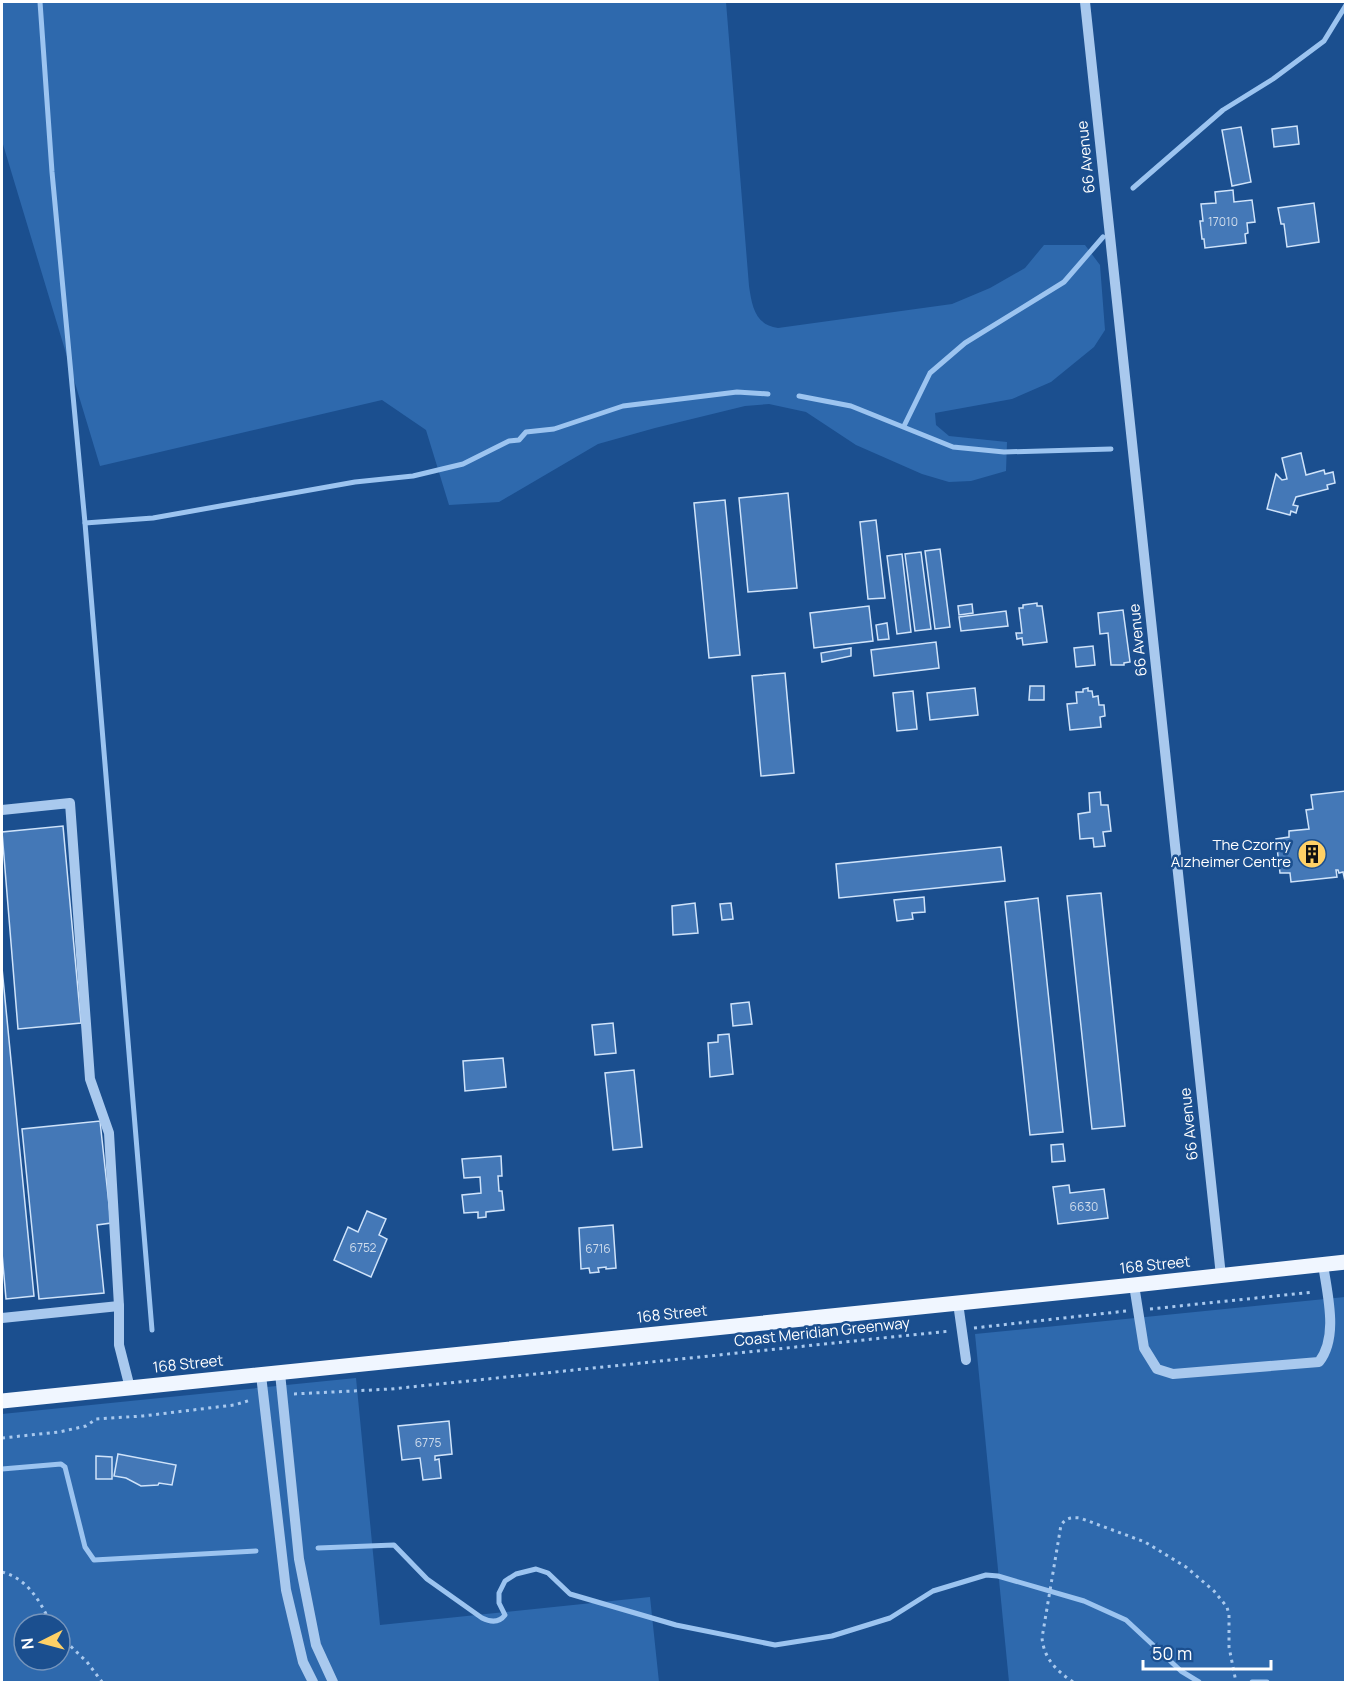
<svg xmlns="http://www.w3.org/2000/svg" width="1347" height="1684" font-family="Manrope,sans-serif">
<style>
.green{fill:#2e69ad;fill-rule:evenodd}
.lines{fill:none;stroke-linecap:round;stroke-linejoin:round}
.stream{stroke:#9cc4f0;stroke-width:5}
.building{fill:#4478b7;stroke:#cfe3fa;stroke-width:1.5}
.path{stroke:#a9c9ee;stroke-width:3;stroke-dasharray:3 4.5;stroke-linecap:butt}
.minor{stroke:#a9c9ee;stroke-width:10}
.major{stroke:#f0f6ff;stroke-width:15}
.labels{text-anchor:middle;stroke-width:5;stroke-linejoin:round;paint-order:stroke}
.number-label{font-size:12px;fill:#d0dded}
.street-label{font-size:15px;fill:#fff;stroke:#1b4f8f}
.poi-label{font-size:15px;fill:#fff;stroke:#1b4f8f;text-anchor:end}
</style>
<rect width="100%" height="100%" fill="#1b4f8f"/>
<!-- green -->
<g class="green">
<path d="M2,2h724l23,284c3,20 6,39 29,42l174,-24 38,-16 35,-20 19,-23h41l15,20 5,65 -11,17 -43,35 -39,17 -77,14 1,12 13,11 58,6 -1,29 -35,10 -22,1 -27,-8 -66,-29 -50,-33 -37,-8 -24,2 -90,22 -57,16 -99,58 -50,3 -23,-75 -44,-30 -282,66 -98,-325z"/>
<path d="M1345,1297v385h-336l-34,-348z"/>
<path d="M356,1378l24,247 270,-28 9,85h-657v-268zM24,1624h36v36h-36z"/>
</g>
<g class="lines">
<!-- stream -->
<g class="stream">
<path d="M40,2l12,170 33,351 67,807"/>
<path d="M1133,188l90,-78 50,-31 51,-38 22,-36"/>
<path d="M799,396l52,10 102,41 51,5 107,-3"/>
<path d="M904,426l26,-53 35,-30 99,-61 39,-45"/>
<path d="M85,523l68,-5 202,-36 58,-6 50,-12 46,-23 10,-1 7,-8 28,-3 69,-23 114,-14 31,2"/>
<path d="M2,1469l59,-5 4,3 20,80 9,13 162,-9"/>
<path d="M318,1548l76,-3 33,34 55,39c8,4 17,5 23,-3l-6,-12v-10l6,-12 11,-7 20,-5 12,4 22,21 106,31 99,20 57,-9 58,-18 43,-27 53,-16 12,1 86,25 42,19 55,51 18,11"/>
<path d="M1252,1682h15"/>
</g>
</g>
<!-- building -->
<g class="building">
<path d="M1297,126l2,18 -25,3 -2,-18z"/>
<path d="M1241,127l10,55 -19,4 -10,-56z"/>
<path d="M1233,190l1,12 18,-2 3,22 -8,1 1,10 -3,1 1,9 -41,5 -1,-9h-2l-2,-18h3l-2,-17 15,-1 -1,-11z"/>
<path d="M1314,203l5,39 -32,5 -3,-23h-3l-3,-16z"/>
<path d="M1301,453l5,22 18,-5 1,4 8,-2 2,11 -8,2 1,4 -32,8 -3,8 5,1 -2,7 -5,-2 -1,4 -23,-6 9,-35 6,6 5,-1 -5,-21z"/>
<path d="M788,493l9,95 -49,4 -9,-94z"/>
<path d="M725,500l15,155 -31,3 -15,-155z"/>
<path d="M876,520l9,78 -17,1 -8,-77z"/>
<path d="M940,549l10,78 -15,2 -10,-78z"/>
<path d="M921,552l10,77 -16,2 -10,-77z"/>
<path d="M902,554l9,78 -14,2 -10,-78z"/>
<path d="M1037,603v3h5l5,36 -24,3 -1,-7 -5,1 -1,-6h6l-3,-25h4v-3z"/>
<path d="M972,604l1,9 -14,2 -1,-9z"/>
<path d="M869,606l4,35 -59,7 -4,-35z"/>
<path d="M1123,610l7,52 -6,1v2h-13l-3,-32 -8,1 -2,-21z"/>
<path d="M1006,611l2,15 -47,5 -2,-14z"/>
<path d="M887,623l2,16 -11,1 -2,-15z"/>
<path d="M936,642l3,26 -65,8 -3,-26z"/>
<path d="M1093,646l2,19 -19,2 -2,-19z"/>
<path d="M851,648v8l-29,6 -1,-9z"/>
<path d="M785,673l9,100 -33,3 -9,-100z"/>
<path d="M1030,686h14v14h-15z"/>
<path d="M975,688l3,27 -48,5 -3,-27z"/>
<path d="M1088,688v3h4l1,6 5,-1 1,9h5l1,11 -5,1 1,10 -31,3 -3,-26 10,-1 -1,-11h7v-3z"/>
<path d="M913,691l4,38 -20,2 -4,-38z"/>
<path d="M1346,791v95l-3,-14 -4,1 -1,-3h-2l1,7 -46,5 -1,-9h-10l-4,-34 13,-2v-6l20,-2 -3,-19 7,-1 -2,-14z"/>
<path d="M1100,792l1,13h7l3,26 -8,1 2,14 -11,1 -1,-9 -13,1 -2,-25 12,-2 -1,-19z"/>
<path d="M63,826l18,197 -63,6 -16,-197z"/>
<path d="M1001,847l4,34 -166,17 -3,-34z"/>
<path d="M1101,893l24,233 -33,3 -25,-233z"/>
<path d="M924,897l1,15 -13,1 1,6 -16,2 -3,-21z"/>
<path d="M1038,898l25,234 -33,3 -25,-233z"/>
<path d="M695,903l3,30 -25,2 -1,-29z"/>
<path d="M731,903l2,16 -11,1 -2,-16z"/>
<path d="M2,968l32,328 -28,3 -4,-46z"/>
<path d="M749,1002l3,22 -19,2 -2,-22z"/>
<path d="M613,1023l3,30 -21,2 -3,-30z"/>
<path d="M729,1034l4,40 -23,3 -2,-34 10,-1v-7z"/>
<path d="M503,1058l3,29 -41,4 -2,-30z"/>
<path d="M634,1070l8,77 -29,3 -8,-77z"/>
<path d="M100,1121l11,102 -14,2 7,68 -65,6 -17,-170z"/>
<path d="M1063,1144l2,17 -13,1 -1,-17z"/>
<path d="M501,1156l1,20h-4l1,15h3l2,19 -18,2v5l-8,1v-6l-14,1 -2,-18 19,-2 -1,-16 -16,1 -2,-19z"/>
<path d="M1069,1185l1,8 34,-4 4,29 -50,6 -5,-37z"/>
<path d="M367,1211l19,8 -7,16 8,4 -16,38 -37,-17 14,-33 10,5z"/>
<path d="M613,1225l3,43 -10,1v-2l-8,1 1,4 -9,1 -1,-5 -8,1 -2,-41z"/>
<path d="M449,1421l3,33 -17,2v4l4,-1 2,19 -18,2 -3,-22 -18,2 -4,-34z"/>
<path d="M118,1454l58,11 -4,20 -13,-2 -1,2 -17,1 -15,-8 -12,-2z"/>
<path d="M96,1456l16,1v22h-16z"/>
</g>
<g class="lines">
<!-- path -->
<g class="path">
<path d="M1150,1309l164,-17"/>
<path d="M974,1328l152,-17"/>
<path d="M294,1394l97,-5 559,-58"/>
<path d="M2,1438l57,-6 27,-6 10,-7 47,-3 91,-11 17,-5"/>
<path d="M2,1572c26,7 38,29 49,52"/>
<path d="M60,1636l27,26 15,20"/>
<path d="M1073,1682c-16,-11 -29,-23 -31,-44l19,-113c5,-7 10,-8 19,-7l65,24 41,25 28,24 13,16 2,8v32l7,35"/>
</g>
<!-- minor -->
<g class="minor">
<path d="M1085,2l136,1274"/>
<path d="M2,810l68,-7 20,276 19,54 10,173v39l11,43"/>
<path d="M1134,1285l10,63 13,21 16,5 146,-12c20,-26 8,-68 4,-98"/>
<path d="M958,1303l8,57"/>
<path d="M2,1318l117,-12"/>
<path d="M280,1373l19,186 17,86 17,37"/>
<path d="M261,1375l25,215 17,72 10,20"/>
</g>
<!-- major -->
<path class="major" d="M2,1401l1132,-116 212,-23"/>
</g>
<!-- icons -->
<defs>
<g id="building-disc" transform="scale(1.5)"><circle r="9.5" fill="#ffd166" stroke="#1b4f8f"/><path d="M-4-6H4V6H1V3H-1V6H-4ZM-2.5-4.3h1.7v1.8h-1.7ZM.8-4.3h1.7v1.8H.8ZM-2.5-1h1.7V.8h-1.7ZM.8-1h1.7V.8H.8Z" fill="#111"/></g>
</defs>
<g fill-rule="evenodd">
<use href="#building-disc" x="1312" y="854"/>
</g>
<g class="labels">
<!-- number labels -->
<g class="number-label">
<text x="1223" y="226">17010</text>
<text x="1084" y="1211">6630</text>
<text x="363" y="1252">6752</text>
<text x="598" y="1253">6716</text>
<text x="428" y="1447">6775</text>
</g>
<!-- street labels -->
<g class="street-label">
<text transform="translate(1086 157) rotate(-96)" y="5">66 Avenue</text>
<text transform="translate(1138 640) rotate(-96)" y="5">66 Avenue</text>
<text transform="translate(1189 1124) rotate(-96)" y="5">66 Avenue</text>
<text transform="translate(1155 1265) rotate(-6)" y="5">168 Street</text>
<text transform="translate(672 1314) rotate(-6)" y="5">168 Street</text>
<text transform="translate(822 1332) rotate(-6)" y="5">Coast Meridian Greenway</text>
<text transform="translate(188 1364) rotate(-6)" y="5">168 Street</text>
</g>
<!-- poi labels -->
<g class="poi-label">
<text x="1291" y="850">The Czorny<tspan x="1291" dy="17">Alzheimer Centre</tspan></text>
</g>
</g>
<!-- border -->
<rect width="1347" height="1684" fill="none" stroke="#ffffff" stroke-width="6"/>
<!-- north arrow -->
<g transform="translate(42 1642) rotate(264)"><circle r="28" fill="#1b4f8f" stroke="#7695bc" stroke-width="1.5"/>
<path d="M0-4.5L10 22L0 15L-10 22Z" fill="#ffd166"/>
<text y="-9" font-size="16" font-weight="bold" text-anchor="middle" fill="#ffffff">N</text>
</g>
<!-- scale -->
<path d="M1143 1660v9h128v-9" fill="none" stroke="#ffffff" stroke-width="3"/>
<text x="1152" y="1660" font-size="18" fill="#ffffff" stroke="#1b4f8f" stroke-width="4.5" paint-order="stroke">50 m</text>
</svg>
